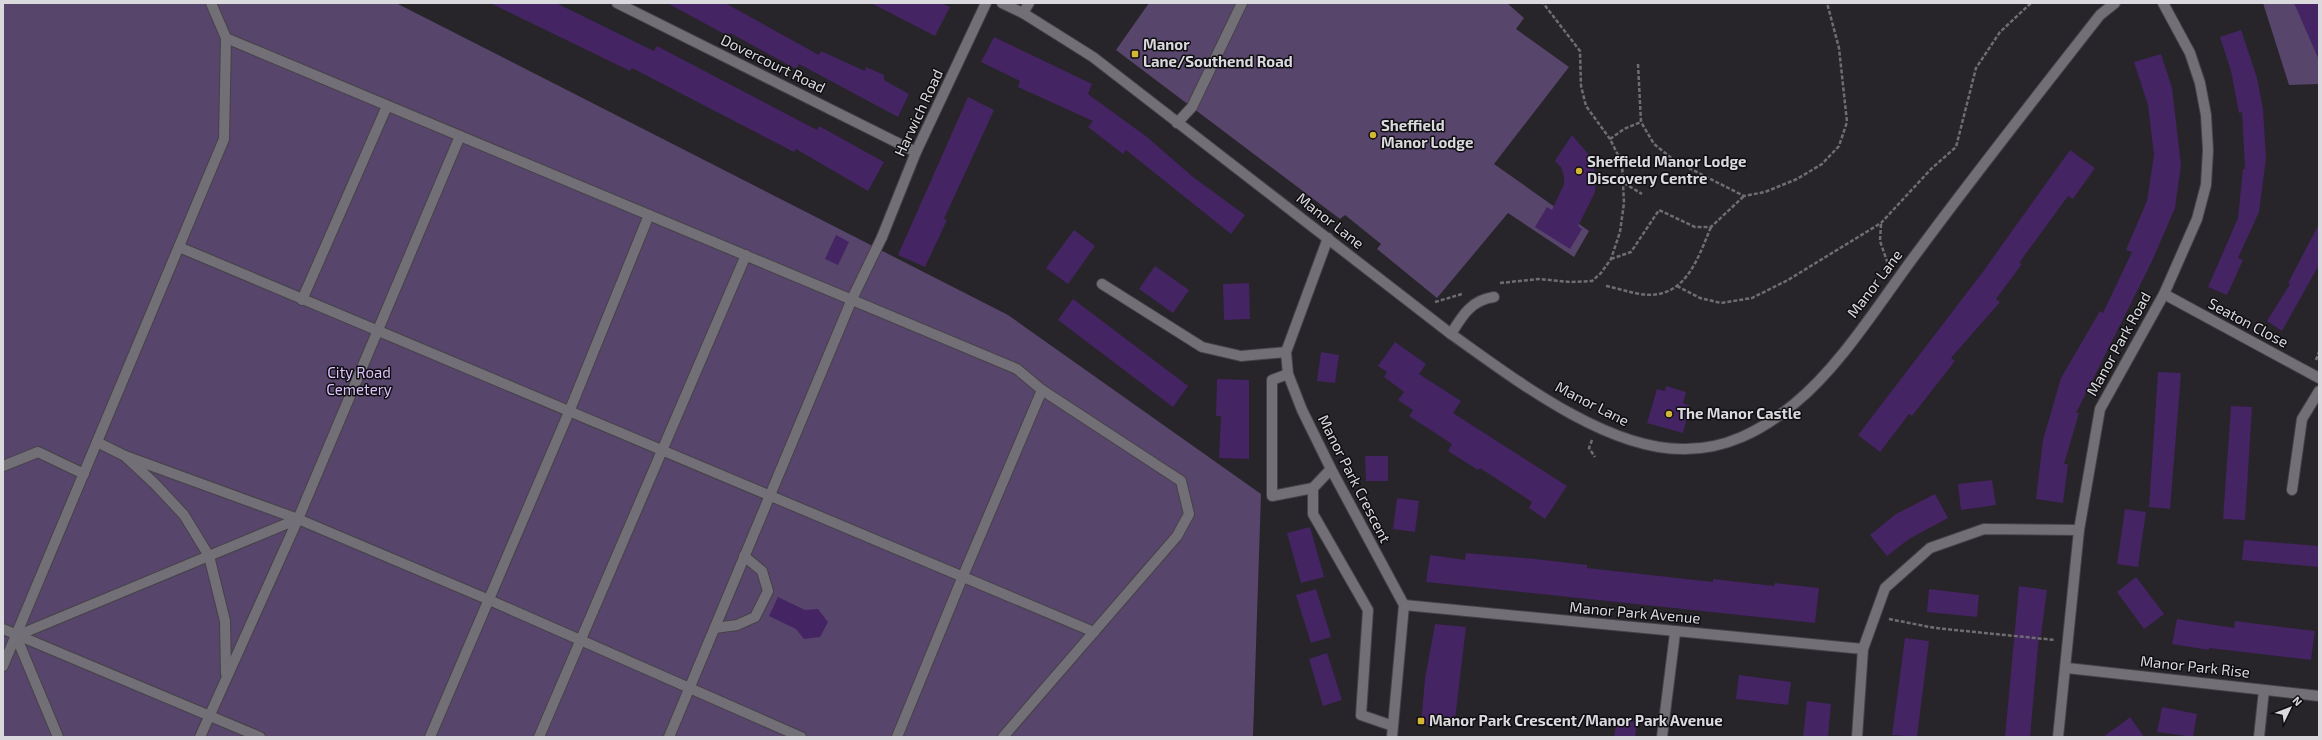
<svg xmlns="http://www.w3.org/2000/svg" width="2322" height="740" font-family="'Exo 2',sans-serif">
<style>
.green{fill:#57456b}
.building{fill:#442462}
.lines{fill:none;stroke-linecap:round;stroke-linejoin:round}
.service-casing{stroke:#454248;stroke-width:12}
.minor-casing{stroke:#454248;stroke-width:12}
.path{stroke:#6f6d72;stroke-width:2.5;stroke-dasharray:4 2;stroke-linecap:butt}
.service{stroke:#726f76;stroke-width:10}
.minor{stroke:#726f76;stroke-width:10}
.poi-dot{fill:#d4b635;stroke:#0f0e11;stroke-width:1.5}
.labels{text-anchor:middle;stroke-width:3;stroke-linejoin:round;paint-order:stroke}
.poi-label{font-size:15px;font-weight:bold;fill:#dad9dd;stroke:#0f0e11;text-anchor:start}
.street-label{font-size:15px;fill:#dad9dd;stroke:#0f0e11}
.park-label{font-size:15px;fill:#ddc3fc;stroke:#0f0e11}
</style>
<rect width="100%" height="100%" fill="#27242a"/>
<!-- green -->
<g class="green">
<path d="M3,3h393l612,312 253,179 -8,243h-1250z"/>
<path d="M1149,3h358l17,15 -8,11 53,38 -75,97 95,67 -15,26 -66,-44 -71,85 -60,-49 4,-5 -36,-29 -5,4 -224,-169z"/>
<path d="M2263,3h56l-1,81 -29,1z"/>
</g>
<!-- building -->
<g class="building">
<path d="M490,3h66l98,48 3,-5 160,84 2,-4 65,36 -16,29 -72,-42 -2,3 -162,-84 -2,3z"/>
<path d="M667,3h58l94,52 2,-4 44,20 1,-4 18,8v5l25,14 -11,23 -99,-53 -3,5 -66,-36 -2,3z"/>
<path d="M871,3h70l9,4 -15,29z"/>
<path d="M2294,3h25v57z"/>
<path d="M2241,30l16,48 6,31 3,49 -7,54 -21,46 5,2 -16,35 -19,-8 30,-69 5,-49h2l-3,-57 -3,1 -8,-42 -11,-34z"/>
<path d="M994,37l98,47 -4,10 59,43 46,40 52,38 -14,19 -105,-84 -3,4 -35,-27 5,-6 -75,-34 2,-6 -39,-19z"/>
<path d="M2161,54l11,34 9,77 -6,43 -23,53 -76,152h3l-15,51h4l-5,39 -27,-4 7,-59 18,-62 39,-67 3,2 29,-61 -6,-2 21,-49 7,-46 -6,-50 -14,-43z"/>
<path d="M968,97l26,13 -50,109 3,1 -22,47 -27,-12z"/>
<path d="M1572,135l17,20 7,20 -1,17 -17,34 4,3 -12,20 -35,-22 12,-20 5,3 12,-26v-8l-3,-9 -6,-6z"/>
<path d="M2070,150l25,18 -22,31 -5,-3 -49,67 3,1 -26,35 4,3 -49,56 4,3 -43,55 -3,-2 -29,38 -22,-17 124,-162z"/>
<path d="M2319,224v41l-37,66 -15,-10 23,-37 -2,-1z"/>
<path d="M1074,230l21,16 -27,38 -22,-16z"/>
<path d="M836,235l13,7 -11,23 -13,-6z"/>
<path d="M1155,266l34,24 -16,23 -34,-24z"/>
<path d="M1249,283l1,36 -26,1 -1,-36z"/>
<path d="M1073,299l115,87 -15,21 -115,-87z"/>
<path d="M1395,342l31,22 -7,10 42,27 -8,12 114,73 -22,33 -16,-11 3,-6 -52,-34 -2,2 -30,-19 4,-7 -43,-28 4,-6 -15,-10 6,-8 -20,-15 3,-5 -9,-6z"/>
<path d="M1321,352l18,3 -4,28 -18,-2z"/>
<path d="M2158,372l23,1 -11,136 -21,-2z"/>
<path d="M1217,379l32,1v79l-30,-1 2,-42h-5z"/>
<path d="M1666,386l20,6 -3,11 7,3 -7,27 -36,-10 10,-34 8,2z"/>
<path d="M2231,406l21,1 -7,113 -22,-1z"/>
<path d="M1365,456h23v25h-22z"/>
<path d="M1992,480l4,25 -35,5 -3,-26z"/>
<path d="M1935,494l13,24 -39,21 -22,17 -17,-21 26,-21z"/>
<path d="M1397,498l22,3 -4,31 -22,-3z"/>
<path d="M2125,509l21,3 -8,55 -21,-3z"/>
<path d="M1310,527l14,50 -23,6 -14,-50z"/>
<path d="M2244,540l75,6v21l-77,-7z"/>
<path d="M1466,553l69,6 52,6v3l126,14v-3l61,7 1,-3 44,5 -4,35 -389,-41 4,-27 35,5z"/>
<path d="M2136,577l28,37 -20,15 -27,-37z"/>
<path d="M2019,586l28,4 -6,46h-2l-9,101h-25z"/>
<path d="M1316,589l15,48 -20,6 -15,-48z"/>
<path d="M1929,589l50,6 -2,22 -50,-5z"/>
<path d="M778,597l27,13 13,-1 10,13 -8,15 -16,2 -8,-10 -27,-13z"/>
<path d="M2177,619l57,9 1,-7 80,10 -4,29 -102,-12v2l-37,-6z"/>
<path d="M1435,624l31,3 -12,101 -33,-4 4,-45z"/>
<path d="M1905,638l24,3 -12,96 -25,-2z"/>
<path d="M1327,653l15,47 -19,6 -14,-47z"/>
<path d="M1739,675l52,7 -3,23 -52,-6z"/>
<path d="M1807,701l24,3 -3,33h-25z"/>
<path d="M2162,707l35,7 -4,23 -36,-5z"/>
<path d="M2130,717l14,20h-41l21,-15z"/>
<path d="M1617,719l20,3 -2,15h-21z"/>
</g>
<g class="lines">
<!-- service casing -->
<g class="service-casing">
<g id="service">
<path d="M226,38l791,331 25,21 -79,186 -66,161"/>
<path d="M1177,123l15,-16 50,-104"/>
<path d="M179,247l915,385"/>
<path d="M302,300l85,-194"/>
<path d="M1451,334c11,-18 20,-34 43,-37"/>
<path d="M1288,374l-16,6v116l41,-8"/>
<path d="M97,442l28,14 30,28 29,31 25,41 16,65 1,53"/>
<path d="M125,456l173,63 189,80 314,138"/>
<path d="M3,466l35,-14 46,22"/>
<path d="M1331,469l-18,19v26l55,96 -7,105 32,11"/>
<path d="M715,628l22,-3 18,-8 13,-26 -6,-20 -18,-15"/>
<path d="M3,629l257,108"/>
<path d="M16,636l282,-117"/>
<path d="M16,636l42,101"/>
<path d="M3,666l221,-527 2,-101 -15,-35"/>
<path d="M200,737l98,-218 162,-383"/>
<path d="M430,737l139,-325 80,-197"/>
<path d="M539,737l207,-482"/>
<path d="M669,737l183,-438 30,-62"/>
<path d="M1003,737l174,-201 12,-22 -8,-33 -139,-91"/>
</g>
</g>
<!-- minor casing -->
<g class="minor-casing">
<g id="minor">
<path d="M617,3l299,149"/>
<path d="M1002,3l21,10 70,44 358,277c61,43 153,115 231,115 43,1 79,-18 112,-45 48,-39 87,-104 125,-154 59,-80 120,-157 181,-235l15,-12"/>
<path d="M1023,13l6,-10"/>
<path d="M882,237l34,-85 70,-149"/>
<path d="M1328,238l-42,114 2,22 14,36 29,59 73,136 -12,132"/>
<path d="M1102,284l100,63 39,9 45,-4"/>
<path d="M2164,294l155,84"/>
<path d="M2292,490l10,-71 17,-28"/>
<path d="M1404,605l459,44"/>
<path d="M2067,668l252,28"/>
<path d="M1662,737l13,-104"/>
<path d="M1857,737l6,-88 22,-61 45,-40 54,-19 95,1"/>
<path d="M2058,737l21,-207 21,-121 64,-115 33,-75 9,-34 2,-35 -2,-35 -6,-32 -10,-30 -27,-50"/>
<path d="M2259,737l5,-47"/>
</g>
</g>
<!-- path -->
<g class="path">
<path d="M1638,64l3,58 13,22 21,17 69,35 21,-4 32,-13 25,-15 17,-18 8,-24 -8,-74 -12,-45"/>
<path d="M1610,139l14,-10 17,-7"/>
<path d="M1624,183l18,11"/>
<path d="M1881,224l-1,17 9,26"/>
<path d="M1611,259l20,-7 28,-42 36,17h16l33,-31"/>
<path d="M1500,283l39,-4 31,3 22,-1 9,-8 10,-14 9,-27 4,-29 -2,-40 -12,-24 -24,-33 -5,-20 -1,-35 -37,-48"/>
<path d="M1606,286c11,2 22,6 34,8 45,7 57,-34 71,-67"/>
<path d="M1677,286l23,12 21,5 31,-5 36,-18 93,-57 50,-54 25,-22 20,-79 24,-36 31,-29"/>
<path d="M1435,302l27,-8"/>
<path d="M2316,360l3,-8"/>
<path d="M1592,440l-3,8 6,9"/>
<path d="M1889,619l46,9 120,12"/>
</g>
<!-- service -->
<use href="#service" class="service"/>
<!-- minor -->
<use href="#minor" class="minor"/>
</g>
<!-- markers -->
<g class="poi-dot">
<rect x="1131" y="50" width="8" height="8" rx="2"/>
<circle cx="1373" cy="135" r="4"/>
<circle cx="1579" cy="171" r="4"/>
<circle cx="1669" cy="414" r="4"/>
<rect x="1417" y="717" width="8" height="8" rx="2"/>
</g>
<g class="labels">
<!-- poi labels -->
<g class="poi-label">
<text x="1143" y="50">Manor<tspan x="1143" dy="17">Lane/Southend Road</tspan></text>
<text x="1381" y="131">Sheffield<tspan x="1381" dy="17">Manor Lodge</tspan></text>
<text x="1587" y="167">Sheffield Manor Lodge<tspan x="1587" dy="17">Discovery Centre</tspan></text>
<text x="1677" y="419">The Manor Castle</text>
<text x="1429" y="726">Manor Park Crescent/Manor Park Avenue</text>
</g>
<!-- street labels -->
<g class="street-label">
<text transform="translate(773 64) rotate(26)" y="5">Dovercourt Road</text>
<text transform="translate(919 113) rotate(-65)" y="5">Harwich Road</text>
<text transform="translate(1330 221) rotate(38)" y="5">Manor Lane</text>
<text transform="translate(1875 284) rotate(-53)" y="5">Manor Lane</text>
<text transform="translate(2248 323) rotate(28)" y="5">Seaton Close</text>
<text transform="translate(2119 344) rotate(-61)" y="5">Manor Park Road</text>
<text transform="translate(1592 404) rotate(27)" y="5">Manor Lane</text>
<text transform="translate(1354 479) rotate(63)" y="5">Manor Park Crescent</text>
<text transform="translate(1635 613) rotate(5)" y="5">Manor Park Avenue</text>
<text transform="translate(2195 667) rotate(6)" y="5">Manor Park Rise</text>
</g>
<!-- park labels -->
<g class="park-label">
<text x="359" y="378">City Road<tspan x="359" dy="17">Cemetery</tspan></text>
</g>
</g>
<!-- border -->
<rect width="2322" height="740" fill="none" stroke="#dad9dd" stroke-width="8"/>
<!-- north arrow -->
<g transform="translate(2290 708) rotate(47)" stroke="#0f0e11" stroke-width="3" paint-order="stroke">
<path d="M0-3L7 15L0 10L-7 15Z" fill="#dad9dd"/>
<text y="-6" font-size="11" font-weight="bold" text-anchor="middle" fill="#dad9dd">N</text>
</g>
</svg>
